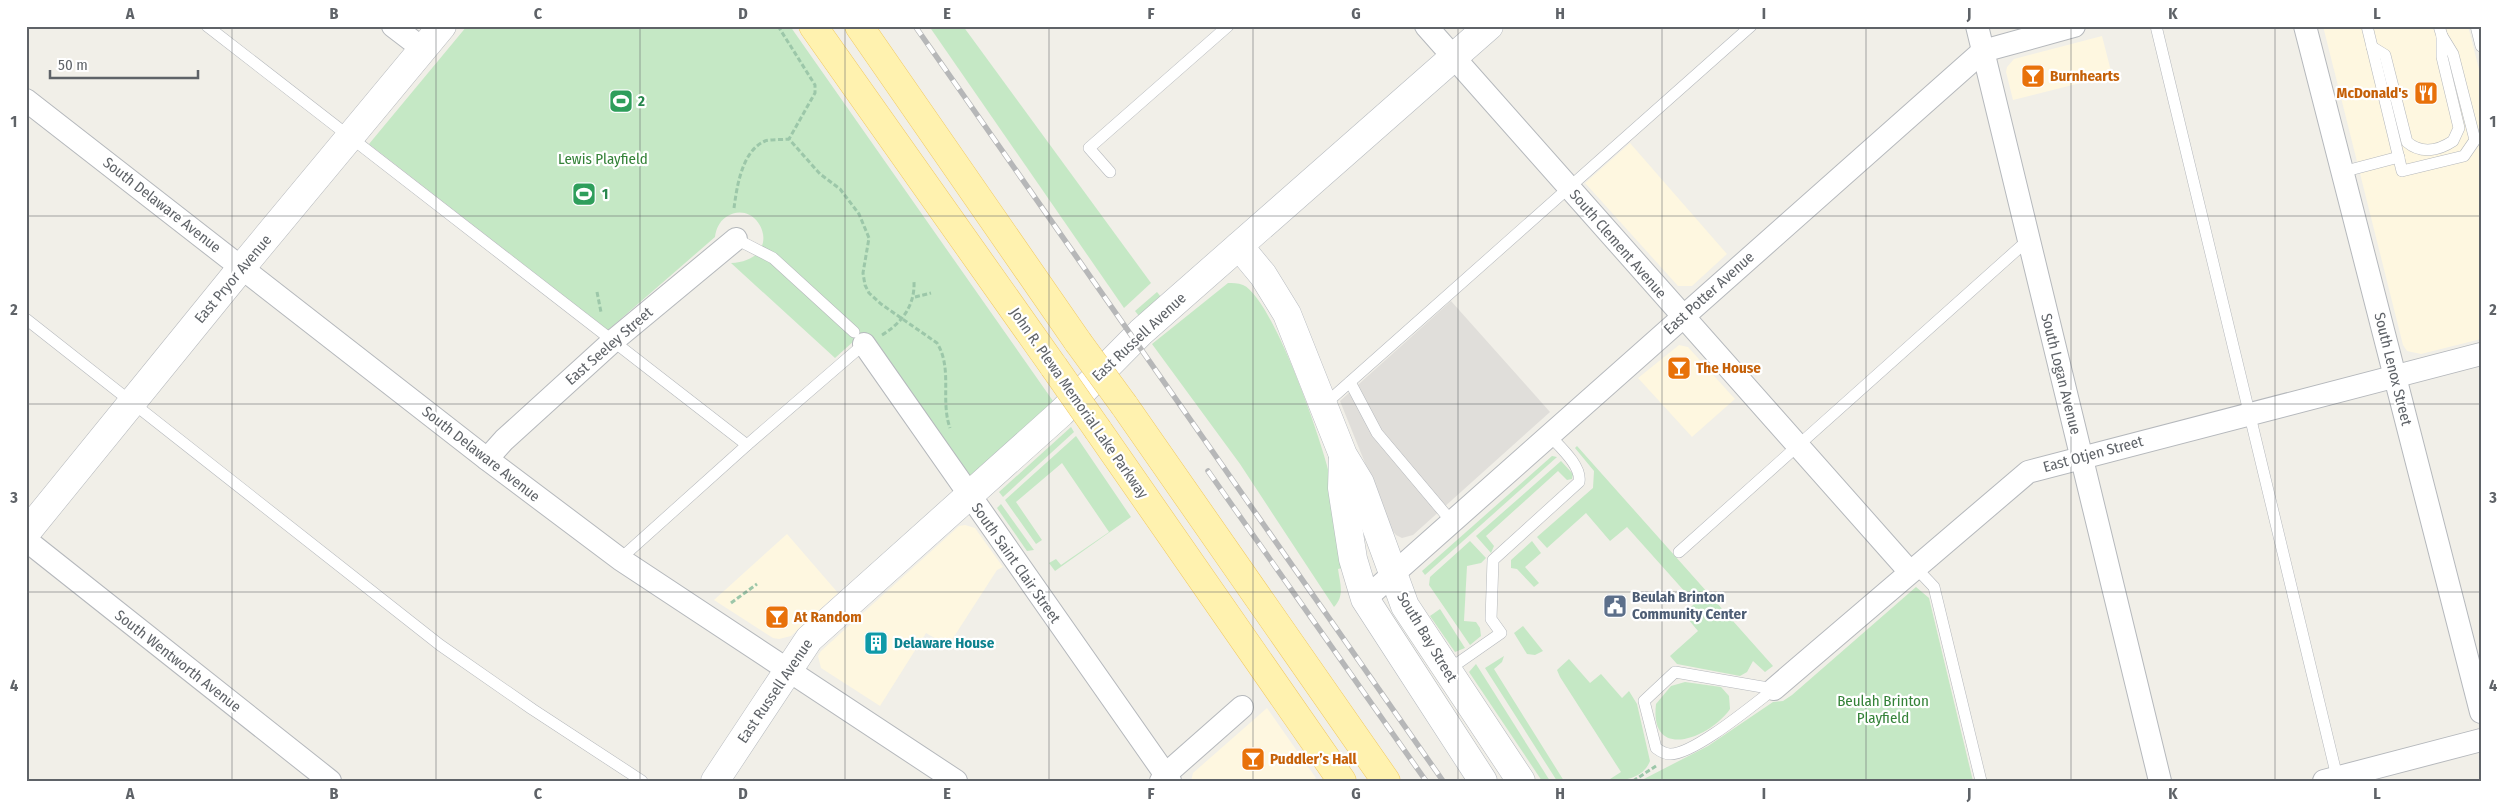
<svg xmlns="http://www.w3.org/2000/svg" width="2507" height="807" font-family="'Fira Sans Condensed',sans-serif">
<style>
.commercial{fill:#fef7e0}
.industrial{fill:#e0deda}
.green{fill:#c5e8c5}
.lines{fill:none;stroke-linecap:round;stroke-linejoin:round}
.service-casing{stroke:#b5b8bc;stroke-width:12}
.minor-casing{stroke:#b5b8bc;stroke-width:24}
.tertiary-casing{stroke:#b5b8bc;stroke-width:29}
.secondary-casing{stroke:#b6babf;stroke-width:29}
.primary-casing{stroke:#f2c960;stroke-width:29}
.path{stroke:#9cc7a9;stroke-width:3;stroke-dasharray:5 2.5;stroke-linecap:butt}
.service{stroke:#fff;stroke-width:11}
.minor{stroke:#fff;stroke-width:22}
.tertiary{stroke:#fff;stroke-width:28}
.secondary{stroke:#fff;stroke-width:28}
.primary{stroke:#fff2af;stroke-width:28}
.rail-casing{stroke:#b6b7b8;stroke-width:5.5}
.rail{stroke:#fff;stroke-width:4;stroke-dasharray:11;stroke-linecap:butt}
.primary-bridge-casing{stroke:#f2c960;stroke-width:29;stroke-linecap:butt}
.primary-bridge{stroke:#fff2af;stroke-width:28}
.grid{fill:none;stroke:#5f6368;stroke-width:1;stroke-opacity:0.55}
.labels{text-anchor:middle;stroke-width:4.5;stroke-linejoin:round;paint-order:stroke}
.food-label{font-size:15px;font-weight:bold;fill:#c56008;stroke:#fff;text-anchor:start}
.leisure-label{font-size:15px;font-weight:bold;fill:#27864d;stroke:#fff;text-anchor:start}
.park-label{font-size:15px;fill:#348238;stroke:#fff}
.street-label{font-size:15px;fill:#5f6368;stroke:#fff}
.service-label{font-size:15px;font-weight:bold;fill:#4e5e75;stroke:#fff;text-anchor:start}
.culture-label{font-size:15px;font-weight:bold;fill:#0d838f;stroke:#fff;text-anchor:start}
.neatline{fill:none;stroke:#5f6368;stroke-width:2}
.grid-label{font-size:16px;text-anchor:middle;font-weight:bold;fill:#5f6368}
</style>
<rect width="100%" height="100%" fill="#f1efe8"/>
<!-- commercial -->
<g class="commercial">
<path d="M2323,26h145l13,51v262l-60,15 -14,-3 -4,-6z"/>
<path d="M2102,36l10,39 -99,25 -7,-28 1,-5 7,-8z"/>
<path d="M1630,143l97,111 -35,32h-14l-93,-103z"/>
<path d="M1679,345l9,2 47,52 -43,38 -54,-59z"/>
<path d="M965,525l10,3 28,39 -6,3 -49,76 -22,-13 -46,73 -59,-38 -3,-12 3,-5 138,-125z"/>
<path d="M787,534l51,59 -47,43 -12,3 -6,-1 -59,-38z"/>
<path d="M1267,708l49,70 -5,3h-120l2,-8z"/>
</g>
<!-- industrial -->
<path class="industrial" d="M1451,301l99,111 -137,123 -11,3 -6,-3 -4,-5 -52,-129z"/>
<!-- green -->
<g class="green">
<path d="M467,26h323l263,375 -83,76 -97,-140 -9,-5 -29,26 -104,-95c57,-3 28,-68 -5,-46 -7,5 -10,12 -11,20l-107,93 -239,-186z"/>
<path d="M929,26h34l188,257 -27,25z"/>
<path d="M1228,283c4,0 10,0 15,2 30,13 81,161 88,196 5,28 7,58 11,87l-4,1c2,14 7,27 -4,38l-94,-143 -88,-120z"/>
<path d="M1157,292l4,5 -22,19 -4,-5z"/>
<path d="M1071,427l3,5 -71,65 -4,-5z"/>
<path d="M1076,436l55,81 -76,54 -6,-8 7,-4 5,6 48,-33 -47,-69 -46,39 26,38 -6,4 -31,-44z"/>
<path d="M1577,446l196,220 -8,6 -12,-11 -6,11 -7,4 -63,-12 -7,-8 28,-25 -10,-12 6,-5 -4,-6 5,-5 -68,-76 -17,14 -24,-28 -39,35 -10,-11 56,-49 1,-17 -19,-23z"/>
<path d="M1552,456l5,1 -132,118 -3,-4z"/>
<path d="M1561,461l12,13 -1,5 -5,1 -9,-9 -72,65 8,10 -3,7 -15,-17z"/>
<path d="M1001,504l33,46 -7,1 -30,-43z"/>
<path d="M1470,541l16,17 -5,5 -14,3 -3,55 12,1 4,6 1,8 -11,9 -41,-60 1,-8z"/>
<path d="M1532,541l9,12 -16,14 14,16 -5,4 -17,-18 -6,-1v-8z"/>
<path d="M1916,587l13,11 44,183h-333l68,-35 65,-44 10,-1 9,-6z"/>
<path d="M1440,609l25,39 -10,4 -25,-36z"/>
<path d="M1523,626l20,25 -8,4 -8,-1 -13,-21z"/>
<path d="M1504,656l-2,6 -8,7 70,112h-7l-72,-113z"/>
<path d="M1569,659l21,24 11,-9 21,24 7,-7 8,13 13,57c-7,18 -27,20 -43,20l14,-9 -61,-95 -3,-7z"/>
<path d="M1476,664l74,117h-8l-73,-109z"/>
<path d="M1685,682l36,5 8,9 1,13c-19,28 -81,54 -74,-5l15,-18z"/>
</g>
<g class="lines">
<!-- service casing -->
<g class="service-casing">
<g id="service">
<path d="M207,26l540,419"/>
<path d="M2156,26l182,755"/>
<path d="M2367,26l35,145 62,-15 11,-16 -22,-86 -11,-18 -3,-10"/>
<path d="M2476,26l5,20"/>
<path d="M2372,47l13,8 22,87c14,12 31,9 46,-1l6,-13 -17,-71v-21"/>
<path d="M1110,172l-21,-24 139,-122"/>
<path d="M2342,172l57,-15"/>
<path d="M736,239l37,19 81,74"/>
<path d="M26,319l414,326 92,64 110,72"/>
<path d="M1350,382l27,51 75,89"/>
<path d="M1324,405l427,-379"/>
<path d="M1679,552l349,-312"/>
<path d="M620,559l127,-114 117,-101"/>
<path d="M1916,568l18,19 47,194"/>
<path d="M1448,670l53,-37 -10,-14 2,-59 86,-78c3,-16 -19,-35 -30,-47"/>
<path d="M1675,672l99,17c-21,16 -81,66 -104,65 -5,0 -10,-3 -14,-6l-12,-47z"/>
</g>
</g>
<!-- minor casing -->
<g class="minor-casing">
<g id="minor">
<path d="M393,26l30,23"/>
<path d="M1426,26l484,546"/>
<path d="M1977,26l183,755"/>
<path d="M2305,26l176,686"/>
<path d="M26,100l461,359 133,100 336,222"/>
<path d="M864,344l306,437"/>
<path d="M487,459l17,-19 109,-99 123,-102"/>
<path d="M26,540l304,241"/>
<path d="M1365,599l618,-548 91,-25"/>
<path d="M1774,689l254,-217 453,-118"/>
<path d="M1161,781l5,-7 76,-67"/>
<path d="M2324,781l157,-41"/>
</g>
</g>
<!-- tertiary casing -->
<g class="tertiary-casing">
<path id="tertiary" d="M26,533l216,-266 200,-241"/>
</g>
<!-- secondary casing -->
<g class="secondary-casing">
<g id="secondary">
<path d="M1239,246l24,29 24,39 56,141 17,28 45,123 116,175"/>
<path d="M1343,456l-1,32 11,71 12,40 118,182"/>
<path d="M715,781l94,-142 252,-226 80,-81 348,-306"/>
</g>
</g>
<!-- primary casing -->
<g class="primary-casing">
<g id="primary">
<path d="M813,26l241,341"/>
<path d="M859,26l219,316"/>
<path d="M1124,405l262,376"/>
<path d="M1098,430l244,351"/>
</g>
</g>
<!-- path -->
<g class="path">
<path d="M778,26l37,59v8l-26,46"/>
<path d="M734,208c3,-22 8,-57 31,-67 6,-2 16,-1 24,-2l31,35 20,15 19,25 10,24 -6,35 2,12 4,8 12,11 56,39c16,26 3,57 13,85"/>
<path d="M597,292l4,20"/>
<path d="M915,297l16,-4"/>
<path d="M882,335c20,-12 33,-30 32,-53"/>
<path d="M731,603l26,-19"/>
<path d="M1633,781l23,-15"/>
</g>
<!-- service -->
<use href="#service" class="service"/>
<!-- minor -->
<use href="#minor" class="minor"/>
<!-- tertiary -->
<use href="#tertiary" class="tertiary"/>
<!-- secondary -->
<use href="#secondary" class="secondary"/>
<!-- primary -->
<use href="#primary" class="primary"/>
<!-- rail casing -->
<g class="rail-casing">
<g id="rail">
<path d="M915,26l528,755"/>
<path d="M1208,471l218,310"/>
</g>
</g>
<!-- rail -->
<use href="#rail" class="rail"/>
<!-- primary-bridge casing -->
<g class="primary-bridge-casing">
<g id="primary-bridge">
<path d="M1078,342l46,63"/>
<path d="M1054,367l44,63"/>
</g>
</g>
<!-- primary-bridge -->
<use href="#primary-bridge" class="primary-bridge"/>
</g>
<!-- grid -->
<path class="grid" d="M232,26v755M436,26v755M640,26v755M845,26v755M1049,26v755M1253,26v755M1458,26v755M1662,26v755M1866,26v755M2071,26v755M2275,26v755M26,216h2455M26,404h2455M26,592h2455"/>
<!-- icons -->
<defs>
<g id="bar-square" transform="scale(1.25)"><rect x="-9" y="-9" width="18" height="18" rx="4" fill="#e8710a" stroke="#fff"/><path d="M-6-5H6L.8 .8V4.5H3.5V6h-7V4.5H-.8V.8Z" fill="#fff"/></g>
<g id="restaurant-square" transform="scale(1.25)"><rect x="-9" y="-9" width="18" height="18" rx="4" fill="#e8710a" stroke="#fff"/><path d="M-5-6h1v4h1v-4h1v4h1v-4h1v5L-1.5 .5V6h-2V.5L-5-1ZM5-6V6H3V1.5H1.5Q1.5-4 5-6Z" fill="#fff"/></g>
<g id="stadium-square" transform="scale(1.25)"><rect x="-9" y="-9" width="18" height="18" rx="4" fill="#2e9e5b" stroke="#fff"/><path d="M0-5a6.5 5 0 1 0 0 10a6.5 5 0 1 0 0-10ZM-3.5-1.8h7v3.6h-7Z" fill="#fff"/></g>
<g id="civic-square" transform="scale(1.25)"><rect x="-9" y="-9" width="18" height="18" rx="4" fill="#5c6f8a" stroke="#fff"/><path d="M-.6-6.5H3V-4.5H.6V-3L4-1V1h2V6H-6V1h2V-1L-.6-3ZM-1.2 2.5V6h2.4V2.5Z" fill="#fff"/></g>
<g id="building-square" transform="scale(1.25)"><rect x="-9" y="-9" width="18" height="18" rx="4" fill="#0f9aa8" stroke="#fff"/><path d="M-4-6H4V6H1V3H-1V6H-4ZM-2.5-4.3h1.7v1.8h-1.7ZM.8-4.3h1.7v1.8H.8ZM-2.5-1h1.7V.8h-1.7ZM.8-1h1.7V.8H.8Z" fill="#fff"/></g>
</defs>
<g fill-rule="evenodd">
<use href="#bar-square" x="2033" y="76"/>
<use href="#restaurant-square" x="2426" y="93"/>
<use href="#stadium-square" x="621" y="101"/>
<use href="#stadium-square" x="584" y="194"/>
<use href="#bar-square" x="1679" y="368"/>
<use href="#civic-square" x="1615" y="606"/>
<use href="#bar-square" x="777" y="617"/>
<use href="#building-square" x="876" y="643"/>
<use href="#bar-square" x="1253" y="759"/>
</g>
<g class="labels">
<!-- food labels -->
<g class="food-label">
<text x="2050" y="81">Burnhearts</text>
<text x="2408" y="98" text-anchor="end">McDonald's</text>
<text x="1696" y="373">The House</text>
<text x="794" y="622">At Random</text>
<text x="1270" y="764">Puddler’s Hall</text>
</g>
<!-- leisure labels -->
<g class="leisure-label">
<text x="638" y="106">2</text>
<text x="602" y="199">1</text>
</g>
<!-- park labels -->
<g class="park-label">
<text x="603" y="164">Lewis Playfield</text>
<text x="1883" y="706">Beulah Brinton<tspan x="1883" dy="17">Playfield</tspan></text>
</g>
<!-- street labels -->
<g class="street-label">
<text transform="translate(162 205) rotate(38)" y="5">South Delaware Avenue</text>
<text transform="translate(1618 244) rotate(49)" y="5">South Clement Avenue</text>
<text transform="translate(233 279) rotate(-50)" y="5">East Pryor Avenue</text>
<text transform="translate(1709 293) rotate(-42)" y="5">East Potter Avenue</text>
<text transform="translate(1139 337) rotate(-43)" y="5">East Russell Avenue</text>
<text transform="translate(609 346) rotate(-41)" y="5">East Seeley Street</text>
<text transform="translate(2393 369) rotate(76)" y="5">South Lenox Street</text>
<text transform="translate(2061 374) rotate(76)" y="5">South Logan Avenue</text>
<text transform="translate(1079 403) rotate(55)" y="5">John R. Plewa Memorial Lake Parkway</text>
<text transform="translate(481 454) rotate(38)" y="5">South Delaware Avenue</text>
<text transform="translate(2093 454) rotate(-15)" y="5">East Otjen Street</text>
<text transform="translate(1016 563) rotate(55)" y="5">South Saint Clair Street</text>
<text transform="translate(1427 637) rotate(59)" y="5">South Bay Street</text>
<text transform="translate(178 661) rotate(38)" y="5">South Wentworth Avenue</text>
<text transform="translate(775 691) rotate(-56)" y="5">East Russell Avenue</text>
</g>
<!-- service labels -->
<g class="service-label">
<text x="1632" y="602">Beulah Brinton<tspan x="1632" dy="17">Community Center</tspan></text>
</g>
<!-- culture labels -->
<g class="culture-label">
<text x="894" y="648">Delaware House</text>
</g>
</g>
<!-- border -->
<rect width="2507" height="807" fill="none" stroke="#ffffff" stroke-width="55"/>
<!-- scale -->
<path d="M50 70v8h148v-8" fill="none" stroke="#5f6368" stroke-width="2.5"/>
<text x="58" y="70" font-size="15" fill="#5f6368" stroke="#ffffff" stroke-width="4" paint-order="stroke">50 m</text>
<rect x="28" y="28" width="2452" height="752" class="neatline"/>
<g class="grid-label">
<text x="130" y="19">A</text>
<text x="334" y="19">B</text>
<text x="538" y="19">C</text>
<text x="743" y="19">D</text>
<text x="947" y="19">E</text>
<text x="1151" y="19">F</text>
<text x="1356" y="19">G</text>
<text x="1560" y="19">H</text>
<text x="1764" y="19">I</text>
<text x="1969" y="19">J</text>
<text x="2173" y="19">K</text>
<text x="2377" y="19">L</text>
<text x="14" y="127">1</text>
<text x="2493" y="127">1</text>
<text x="14" y="315">2</text>
<text x="2493" y="315">2</text>
<text x="14" y="503">3</text>
<text x="2493" y="503">3</text>
<text x="14" y="691">4</text>
<text x="2493" y="691">4</text>
<text x="130" y="799">A</text>
<text x="334" y="799">B</text>
<text x="538" y="799">C</text>
<text x="743" y="799">D</text>
<text x="947" y="799">E</text>
<text x="1151" y="799">F</text>
<text x="1356" y="799">G</text>
<text x="1560" y="799">H</text>
<text x="1764" y="799">I</text>
<text x="1969" y="799">J</text>
<text x="2173" y="799">K</text>
<text x="2377" y="799">L</text>
</g>
</svg>
